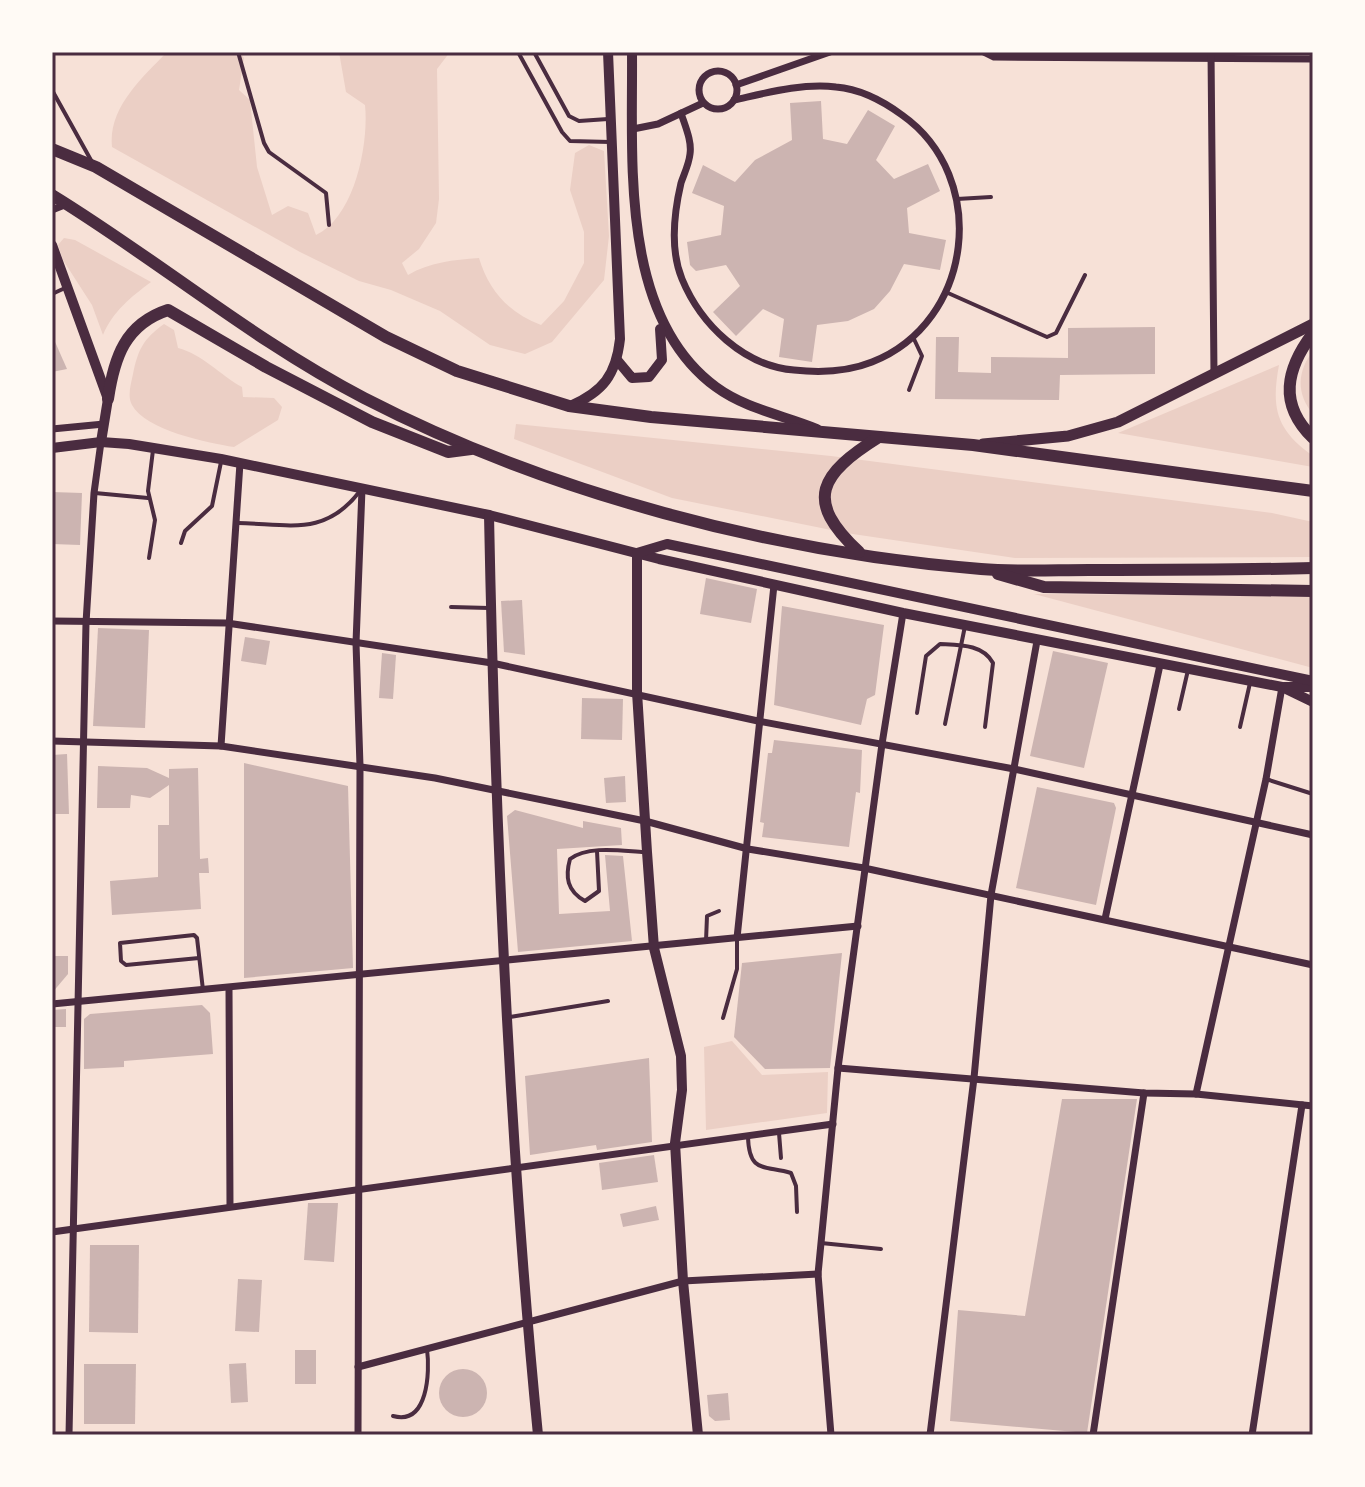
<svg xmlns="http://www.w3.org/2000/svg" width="1365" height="1487" font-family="Roboto,sans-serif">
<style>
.green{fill:#ebcfc5}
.building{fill:#ccb4b1}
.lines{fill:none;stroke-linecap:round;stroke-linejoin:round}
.service{stroke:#4a2c40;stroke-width:4}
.minor{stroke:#4a2c40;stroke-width:7}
.secondary{stroke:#4a2c40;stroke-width:10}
.primary{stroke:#4a2c40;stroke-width:11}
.trunk{stroke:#4a2c40;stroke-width:12}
.neatline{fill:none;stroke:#4a2c40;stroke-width:3}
</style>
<rect width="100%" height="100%" fill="#f7e1d7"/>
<!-- green -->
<g class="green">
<path d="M167,52h73l4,6 -5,32 11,10 7,67 15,48 16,-9 20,7 8,22c39,-18 53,-92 49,-130l-19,-13 -7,-40h111l-13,17 2,130 -3,24 -17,26 -17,14 6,12c22,-13 45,-15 71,-17 10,33 30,55 62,67l23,-24 20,-38v-31l-14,-42 5,-37 14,-8 15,6 5,85 -5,44 -52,62 -27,12 -35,-9 -50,-34 -49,-21 -32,-9 -59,-29 -188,-105c-4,-39 29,-68 55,-95z"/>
<path d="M64,238l11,2 76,42c-20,15 -38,29 -48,53l-11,-30 -29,-45 -5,-15z"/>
<path d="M164,324l10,6 4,18c24,6 42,27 64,39l1,10 31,1 8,9 -4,13 -44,27c-26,-4 -89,-17 -102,-42 -5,-9 -1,-21 1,-31 5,-24 10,-35 31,-50z"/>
<path d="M1313,351v63c-17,-20 -16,-43 0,-63z"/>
<path d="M1279,365c-8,43 -3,65 34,91v11l-195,-34z"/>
<path d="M516,424l315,32 441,57 41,9v35l-298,1 -169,-25 -174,-35 -158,-59z"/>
<path d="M1034,594l279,2v72z"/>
<path d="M732,1041l30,34 66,-3 -1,41 -121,17 -2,-83z"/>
</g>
<!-- building -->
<g class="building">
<path d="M821,101l2,38 24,5 21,-34 27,16 -19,34 18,19 34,-15 12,27 -33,17 2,25 37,7 -6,30 -36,-6 -14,27 -16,18 -26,12 -31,4 -5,37 -33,-5 5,-38 -21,-10 -27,27 -23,-24 27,-26 -14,-21 -30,6 -6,-6 -3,-23 34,-7 3,-29 -32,-13 11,-28 32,17 20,-22 37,-20 -2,-37z"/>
<path d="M1155,327v47l-95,1 -1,25 -124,-1 1,-62h23l-1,35 33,1v-16l77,1v-30z"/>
<path d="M52,335l15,34 -15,3z"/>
<path d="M52,492l30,1 -2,52 -28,-1z"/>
<path d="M706,578l51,11 -6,34 -51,-9z"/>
<path d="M522,600l3,55 -21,-3 -3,-51z"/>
<path d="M782,606l102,19 -9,70 -8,4 -6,26 -87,-20z"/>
<path d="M98,628l51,2 -4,98 -52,-2z"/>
<path d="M245,637l25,4 -4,24 -25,-4z"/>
<path d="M1053,651l55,12 -24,105 -54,-12z"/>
<path d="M382,653l14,2 -3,44 -14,-1z"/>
<path d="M582,698l41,1 -1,41 -41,-1z"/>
<path d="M774,740l88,10 -2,43 -4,-1 -7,55 -87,-10 2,-14 -4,-1 8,-69h4z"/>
<path d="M67,754l2,60h-17v-59z"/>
<path d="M244,763l104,23 5,182 -109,10z"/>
<path d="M98,766l49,2 22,10v-9l29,-1 2,91 8,-1 1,15h-10l2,36 -89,6 -2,-34 48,-4v-52h11v-40l-19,13 -19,-3 -1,13h-33z"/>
<path d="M625,776l1,26 -20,1 -2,-25z"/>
<path d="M1037,787l77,16 2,5 -20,97 -80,-17z"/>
<path d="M515,810l68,18v-7l38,7 1,17 -65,4 2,65 51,-3 -5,-56 18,1 9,85 -114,11 -11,-136z"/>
<path d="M842,953l-12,115 -65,1 -31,-32 8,-74z"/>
<path d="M52,956h16v18l-16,19z"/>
<path d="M202,1005l8,8 3,41 -89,7v6l-40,2v-50l6,-5z"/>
<path d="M66,1009v18h-14v-17z"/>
<path d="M649,1058l3,84 -55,8 -1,-5 -66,10 -5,-79z"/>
<path d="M1062,1099h75l-50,334 -137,-12 8,-111 67,6z"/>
<path d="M654,1155l4,27 -56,8 -3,-27z"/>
<path d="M308,1203h30l-4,59 -30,-2z"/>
<path d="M656,1206l3,14 -36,7 -3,-13z"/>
<path d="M90,1245h49l-1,88 -49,-1z"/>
<path d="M238,1279l24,1 -3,52 -24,-1z"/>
<rect x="295" y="1350" width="21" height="34"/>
<path d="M246,1363l2,39 -17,1 -2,-39z"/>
<path d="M84,1364h52l-1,60h-51z"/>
<circle cx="463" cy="1393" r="24"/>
<path d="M728,1393l2,27 -15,1 -6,-5 -2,-21z"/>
</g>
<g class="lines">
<!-- service -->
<g class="service">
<path d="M238,52l26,91 5,9 57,41 3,32"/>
<path d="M518,52l44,80 8,9 40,1"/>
<path d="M534,52l35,64 10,5 29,-2"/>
<path d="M52,90l40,72"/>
<path d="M957,199l34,-2"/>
<path d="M948,293l99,44 9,-4 29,-58"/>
<path d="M52,294l13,-6"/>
<path d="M909,390l13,-34 -9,-19"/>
<path d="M95,493l53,5"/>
<path d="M238,523c51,1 87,14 122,-32"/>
<path d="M181,543l4,-12 27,-25 9,-44"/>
<path d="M149,558l6,-38 -7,-29 5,-41"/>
<path d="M451,607l38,1"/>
<path d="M1179,709l9,-39"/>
<path d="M917,713l9,-57 14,-12c19,1 43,0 53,19l-8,64"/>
<path d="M945,724l20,-98"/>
<path d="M1240,727l10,-44"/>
<path d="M1266,779l47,15"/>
<path d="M597,851l2,40 -14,10c-18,-10 -20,-24 -15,-42 18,-14 53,-8 74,-7"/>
<path d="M706,941l1,-25 12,-5"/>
<path d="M199,958l-73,7 -5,-4 -1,-18 74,-8 3,3 6,52"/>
<path d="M510,1017l98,-16"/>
<path d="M723,1018l14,-49v-31"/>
<path d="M779,1133l2,25"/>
<path d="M748,1137c1,37 17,28 43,36l5,13 1,26"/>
<path d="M821,1243l60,6"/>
<path d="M393,1416c35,10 37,-44 34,-67"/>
</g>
<!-- minor -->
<g class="minor">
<path d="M984,52l10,5 319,2"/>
<path d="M1211,52l3,322"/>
<circle cx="718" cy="90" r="19"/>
<path d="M736,85l94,-33"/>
<path d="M681,113c4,13 11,28 9,41 -1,10 -6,20 -9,29 -7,30 -11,67 1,96 19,46 62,87 112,91 27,3 53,2 78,-8 102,-40 118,-185 30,-247 -19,-14 -42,-26 -66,-28 -34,-4 -70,6 -102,13"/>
<path d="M633,129l25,-5 45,-21"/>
<path d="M52,210l15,-6"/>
<path d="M52,429l52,-5"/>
<path d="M52,621l175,2 265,40 266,58 256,48 299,66"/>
<path d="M52,741l169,5 214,32 210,43 103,28 116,19 449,97"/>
<path d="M221,746l19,-283"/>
<path d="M1105,919l55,-254"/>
<path d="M737,938l37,-353"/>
<path d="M229,988l1,218"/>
<path d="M52,1004l806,-78"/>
<path d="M838,1068l306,25 52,1 117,12"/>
<path d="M1196,1094l70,-315 16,-92"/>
<path d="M52,1232l781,-108"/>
<path d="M358,1367l325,-86 135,-7"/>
<path d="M69,1435l17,-812 8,-130 7,-51"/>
<path d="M358,1435l2,-669 -4,-123 6,-154"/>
<path d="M831,1435l-13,-161 20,-206 44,-324 21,-131"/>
<path d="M930,1435l44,-357 17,-183 46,-254"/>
<path d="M1093,1435l51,-342"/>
<path d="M1252,1435l50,-330"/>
</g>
<!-- secondary -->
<g class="secondary">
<path d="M632,52c1,107 -13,264 84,335 30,22 67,28 101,42"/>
<path d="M52,245l56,154 -7,43"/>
<path d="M617,360l15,18 17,-1 13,-17 -2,-31"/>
<path d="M570,406c33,-14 46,-31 50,-67l-12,-287"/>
<path d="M52,448l49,-6 28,2 92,15 268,56 170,44 244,54 379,74 31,15"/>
<path d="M489,515c6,307 19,614 49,920"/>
<path d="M1284,687h29"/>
<path d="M698,1435l-15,-154 -8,-138 7,-53 -1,-34 -27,-108 -7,-96 -10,-160v-139l30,-9 646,137"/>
</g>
<!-- primary -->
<path class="primary" d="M983,444l85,-8 50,-14 195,-98"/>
<!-- trunk -->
<g class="trunk">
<path d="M52,149l44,18 290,170 71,34 112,35 82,11 322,28 340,46"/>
<path d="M52,195c106,65 202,146 312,203 184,95 411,155 617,171 36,3 73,1 108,1 75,0 149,0 224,-2"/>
<path d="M1313,333c-27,36 -35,71 0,105"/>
<path d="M108,399c6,-41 17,-75 60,-89l98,57 106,55 76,30 23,-3"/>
<path d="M859,552c-56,-52 -39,-78 20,-115"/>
<path d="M998,574l46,13 269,4"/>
</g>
</g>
<!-- border -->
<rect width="1365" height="1487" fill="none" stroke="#fffaf5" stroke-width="108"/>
<rect x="54" y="54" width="1257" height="1379" class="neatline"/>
</svg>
